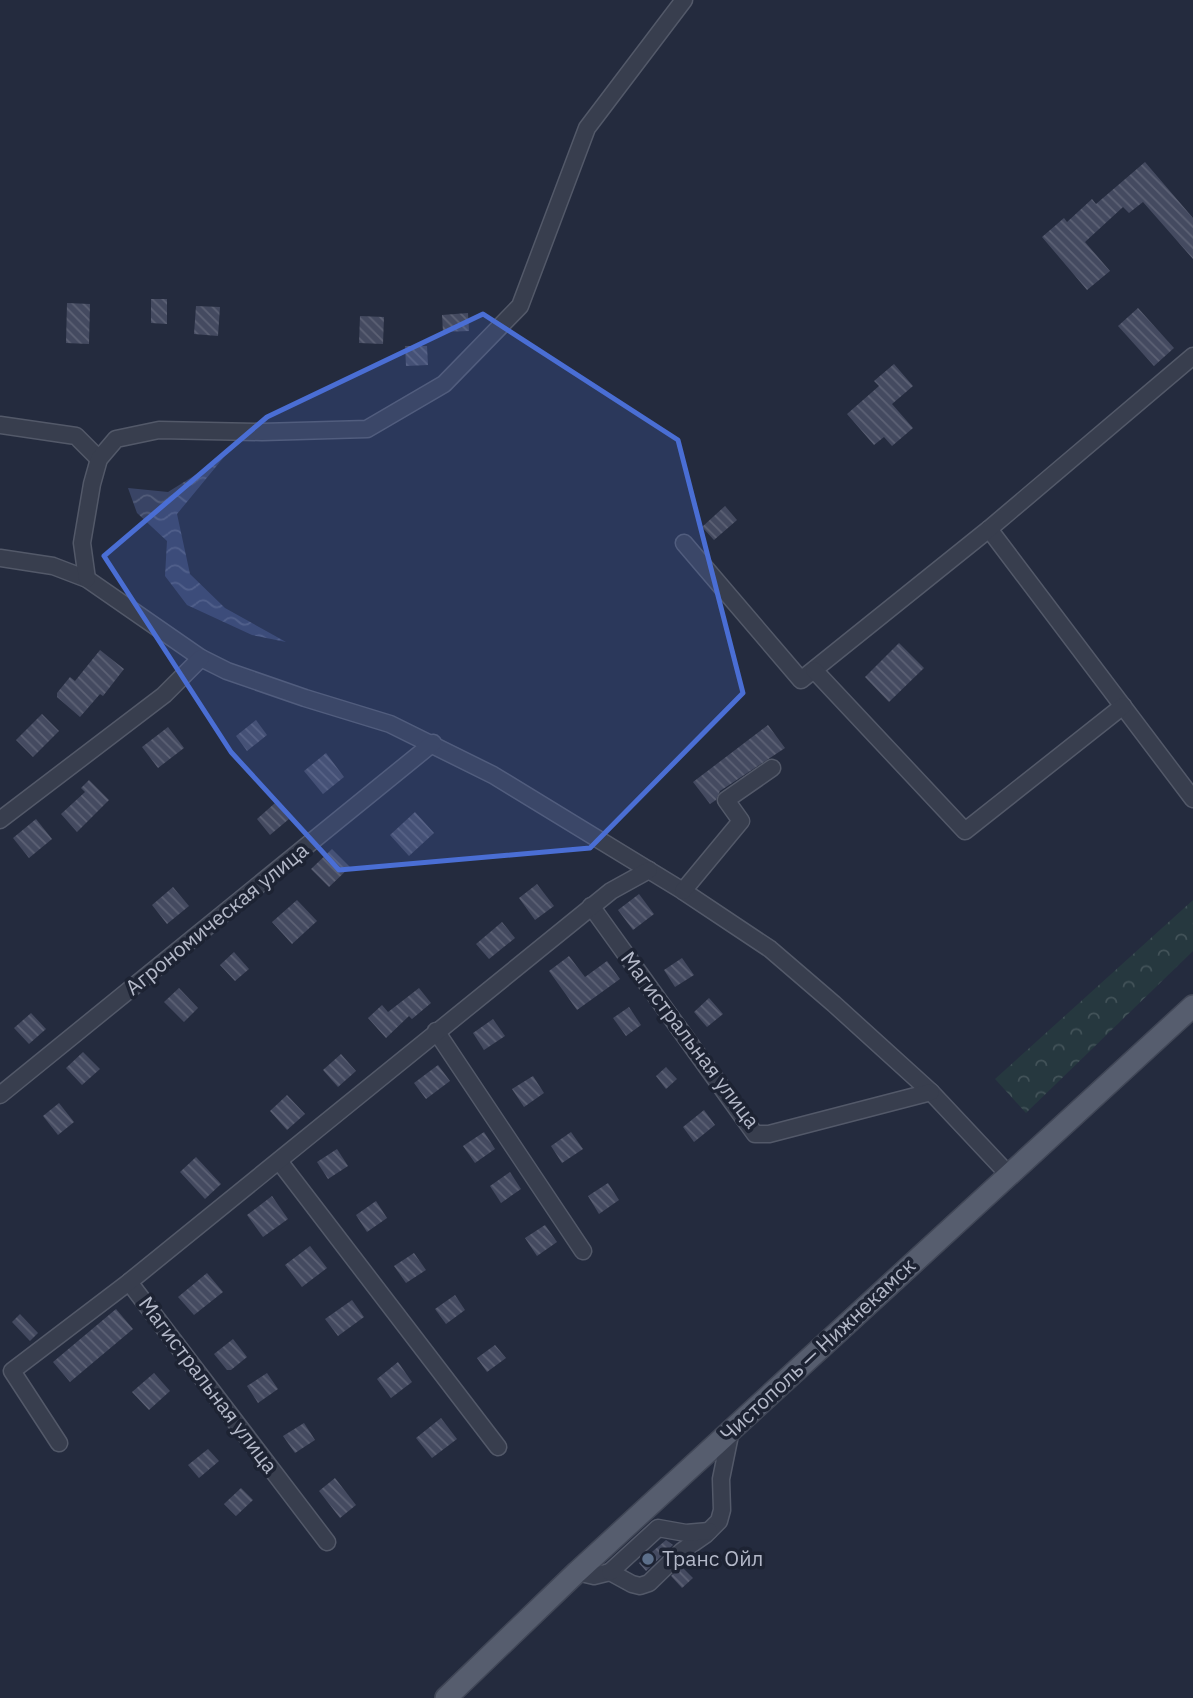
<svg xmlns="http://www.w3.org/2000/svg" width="1193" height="1698" font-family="'IBM Plex Sans',sans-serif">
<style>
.forest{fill:url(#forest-crowns)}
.water{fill:url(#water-waves)}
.building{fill:url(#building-back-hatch)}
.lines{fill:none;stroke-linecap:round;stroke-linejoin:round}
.minor-casing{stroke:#535969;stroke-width:19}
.major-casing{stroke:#414757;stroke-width:24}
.minor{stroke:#383e4e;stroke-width:16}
.major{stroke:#565d6e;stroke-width:21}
.marked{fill:#4a6ed4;fill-opacity:0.2;stroke:#4a6ed4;stroke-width:5;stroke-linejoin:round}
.service-dot{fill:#5c6f8a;stroke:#1d2333;stroke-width:2.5}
.labels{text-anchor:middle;stroke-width:7;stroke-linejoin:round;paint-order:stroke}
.street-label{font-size:21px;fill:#b4b9c9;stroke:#1d2333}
.poi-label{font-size:21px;fill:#b4b9c9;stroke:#1d2333;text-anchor:start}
</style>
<defs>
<pattern id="forest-crowns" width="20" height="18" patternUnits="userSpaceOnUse" patternTransform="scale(1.75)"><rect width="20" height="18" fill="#26383f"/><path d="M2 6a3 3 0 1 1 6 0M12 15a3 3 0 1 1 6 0" fill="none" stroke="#435359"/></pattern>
<pattern id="water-waves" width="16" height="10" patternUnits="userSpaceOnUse" patternTransform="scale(1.75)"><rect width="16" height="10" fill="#394465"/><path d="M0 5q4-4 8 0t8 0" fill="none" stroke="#535d7a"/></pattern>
<pattern id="building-back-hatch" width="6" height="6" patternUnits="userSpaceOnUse" patternTransform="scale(1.75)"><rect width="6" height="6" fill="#444a60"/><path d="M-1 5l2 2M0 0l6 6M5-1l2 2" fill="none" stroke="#5d6275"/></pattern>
</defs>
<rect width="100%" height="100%" fill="#242b3e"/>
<!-- forest -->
<path class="forest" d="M1193,900v51l-167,162 -31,-34z"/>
<!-- water -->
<path class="water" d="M224,457l-47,57 13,60 35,34 61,34 -34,-7 -65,-30 -22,-29 2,-35 -30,-28 -9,-25 40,4z"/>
<!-- building -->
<g class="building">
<path d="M1145,162l48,56v41l-50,-57 -14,11 -6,-6 -38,35 25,29 -23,19 -45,-53 22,-19 3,4 25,-23 4,5z"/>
<path d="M151,299h16v25l-16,-1z"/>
<path d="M67,303l23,1 -1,40 -23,-1z"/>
<path d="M196,306l24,1 -2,29 -24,-2z"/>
<path d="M1138,308l36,40 -20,18 -36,-40z"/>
<path d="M468,313l1,18 -26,1 -1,-17z"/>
<path d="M360,316l24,1 -1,27 -24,-1z"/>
<path d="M405,346h22l1,19 -22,1z"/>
<path d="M894,364l19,22 -21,18 21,24 -21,18 -8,-9 -10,8 -27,-31 32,-28 -5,-5z"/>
<path d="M725,506l12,14 -23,20 -12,-13z"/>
<path d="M899,643l25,25 -35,34 -24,-25z"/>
<path d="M100,650l24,19 -21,27 -3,-2 -20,23 -23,-20v-4l13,-16 5,4z"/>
<path d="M42,714l17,17 -26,26 -17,-17z"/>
<path d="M256,720l11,15 -20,16 -11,-15z"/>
<path d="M768,725l17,23 -65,43 -4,9 -6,4 -17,-22z"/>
<path d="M168,727l16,21 -26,20 -16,-21z"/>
<path d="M326,753l18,24 -21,17 -19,-23z"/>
<path d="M89,780l20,20 -32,32 -16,-18 24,-22 -4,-4z"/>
<path d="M275,803l14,16 -19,16 -13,-16z"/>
<path d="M415,812l19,21 -25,23 -19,-21z"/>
<path d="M36,819l16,20 -23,19 -16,-20z"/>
<path d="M332,849l18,18 -21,20 -18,-18z"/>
<path d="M537,884l17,22 -19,14 -16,-22z"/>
<path d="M173,887l16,19 -22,18 -15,-19z"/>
<path d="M639,894l15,20 -21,16 -15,-20z"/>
<path d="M297,900l20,21 -25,23 -20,-22z"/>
<path d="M502,922l13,16 -26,21 -13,-15z"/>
<path d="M234,952l15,17 -14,12 -15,-16z"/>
<path d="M569,956l16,21 22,-16 13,18 -43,31 -28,-39z"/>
<path d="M682,958l12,17 -19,12 -11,-17z"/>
<path d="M179,988l19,20 -14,14 -20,-20z"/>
<path d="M419,988l12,15 -19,16 -3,-3 -23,22 -18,-20 14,-13 6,7z"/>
<path d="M709,998l14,16 -16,13 -13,-15z"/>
<path d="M629,1007l12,18 -15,11 -13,-18z"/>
<path d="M31,1013l15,16 -17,15 -15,-16z"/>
<path d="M493,1019l12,17 -21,14 -11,-17z"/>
<path d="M83,1052l17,17 -18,16 -16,-17z"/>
<path d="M341,1054l15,17 -18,16 -15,-17z"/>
<path d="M438,1065l12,16 -24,18 -12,-16z"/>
<path d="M666,1067l11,12 -11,10 -10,-13z"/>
<path d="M533,1076l11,17 -20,14 -12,-18z"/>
<path d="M287,1095l18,19 -18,16 -17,-19z"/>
<path d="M59,1103l15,19 -16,13 -15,-19z"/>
<path d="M704,1110l11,15 -21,17 -11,-15z"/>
<path d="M484,1132l11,17 -20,14 -12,-17z"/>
<path d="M571,1132l12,17 -21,14 -11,-17z"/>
<path d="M337,1149l11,17 -20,13 -11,-17z"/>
<path d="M196,1157l25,27 -16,15 -25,-27z"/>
<path d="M510,1172l11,17 -20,14 -11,-17z"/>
<path d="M608,1183l11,17 -20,14 -11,-18z"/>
<path d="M272,1196l16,23 -25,18 -16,-22z"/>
<path d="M376,1201l11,17 -20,14 -11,-17z"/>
<path d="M545,1225l12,17 -20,14 -12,-18z"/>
<path d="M310,1246l17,22 -25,19 -17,-22z"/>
<path d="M414,1253l12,17 -20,13 -12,-17z"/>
<path d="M207,1273l16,19 -29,23 -16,-18z"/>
<path d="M455,1295l10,15 -19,14 -11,-15z"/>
<path d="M352,1300l12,17 -26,19 -13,-17z"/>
<path d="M116,1309l17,20 -63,53 -17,-20z"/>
<path d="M20,1314l18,19 -8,8 -18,-19z"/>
<path d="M233,1339l14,18 -16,13h-4l-13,-16z"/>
<path d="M495,1345l11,13 -19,14 -10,-14z"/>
<path d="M398,1362l14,20 -21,16 -14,-19z"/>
<path d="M154,1373l16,18 -21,19 -17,-18z"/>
<path d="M267,1373l11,16 -20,14 -11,-17z"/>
<path d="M441,1418l16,21 -25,19 -16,-20z"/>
<path d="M304,1423l11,17 -20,13 -12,-17z"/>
<path d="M208,1449l11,12 -20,17 -11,-13z"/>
<path d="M335,1478l21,27 -16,13 -21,-27z"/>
<path d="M241,1488l12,12 -17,16 -12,-12z"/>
<path d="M666,1540l7,5 -27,26 -7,-8z"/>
<path d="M681,1566l12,12 -11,10 -11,-12z"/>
</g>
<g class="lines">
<!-- minor casing -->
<g class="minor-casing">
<g id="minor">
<path d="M0,425l76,11 23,23"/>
<path d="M989,529l204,270"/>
<path d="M684,543l117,137 188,-151 204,-173"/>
<path d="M0,558l53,8 34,13 114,79 26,13 78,27 85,26 103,51 190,116 87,58 64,55 97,88 77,82"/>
<path d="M87,579l-5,-36 10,-59 7,-25 17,-20 43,-9 103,2 105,-3 77,-45 76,-78 67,-178 97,-128"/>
<path d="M814,670l151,161 158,-125"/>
<path d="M0,820l164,-125 37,-37"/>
<path d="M683,891l58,-70 -15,-21 46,-32"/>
<path d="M591,906l164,228h14l162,-42"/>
<path d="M436,1031l147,220"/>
<path d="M0,1095l433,-352"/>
<path d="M279,1161l219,286"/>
<path d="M129,1282l198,260"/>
<path d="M59,1443l-47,-72 117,-89 482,-391 38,-21"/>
<path d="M577,1572l17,4 16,-4 22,12 8,2 9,-3 33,-32 23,-16 14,-14 3,-11 -1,-31 10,-49"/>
<path d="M610,1572l48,-44 28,5 23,-2"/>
</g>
</g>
<!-- major casing -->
<g class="major-casing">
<path id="major" d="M446,1698l131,-126 616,-566"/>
</g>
<!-- minor -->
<use href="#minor" class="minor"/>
<!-- major -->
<use href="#major" class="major"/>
</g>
<!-- marked area -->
<path class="marked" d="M483,314l195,126 65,253 -153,155 -251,22 -108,-118 -127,-196 163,-139z"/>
<!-- markers -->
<circle class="service-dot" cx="648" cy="1559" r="7"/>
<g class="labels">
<!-- street labels -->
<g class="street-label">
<text transform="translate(217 919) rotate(-39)" y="7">Агрономическая улица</text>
<text transform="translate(690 1040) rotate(53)" y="7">Магистральная улица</text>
<text transform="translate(818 1350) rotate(-43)" y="7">Чистополь — Нижнекамск</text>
<text transform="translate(208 1385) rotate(53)" y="7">Магистральная улица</text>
</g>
<!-- poi labels -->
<g class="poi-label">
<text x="662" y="1566">Транс Ойл</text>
</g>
</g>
</svg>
